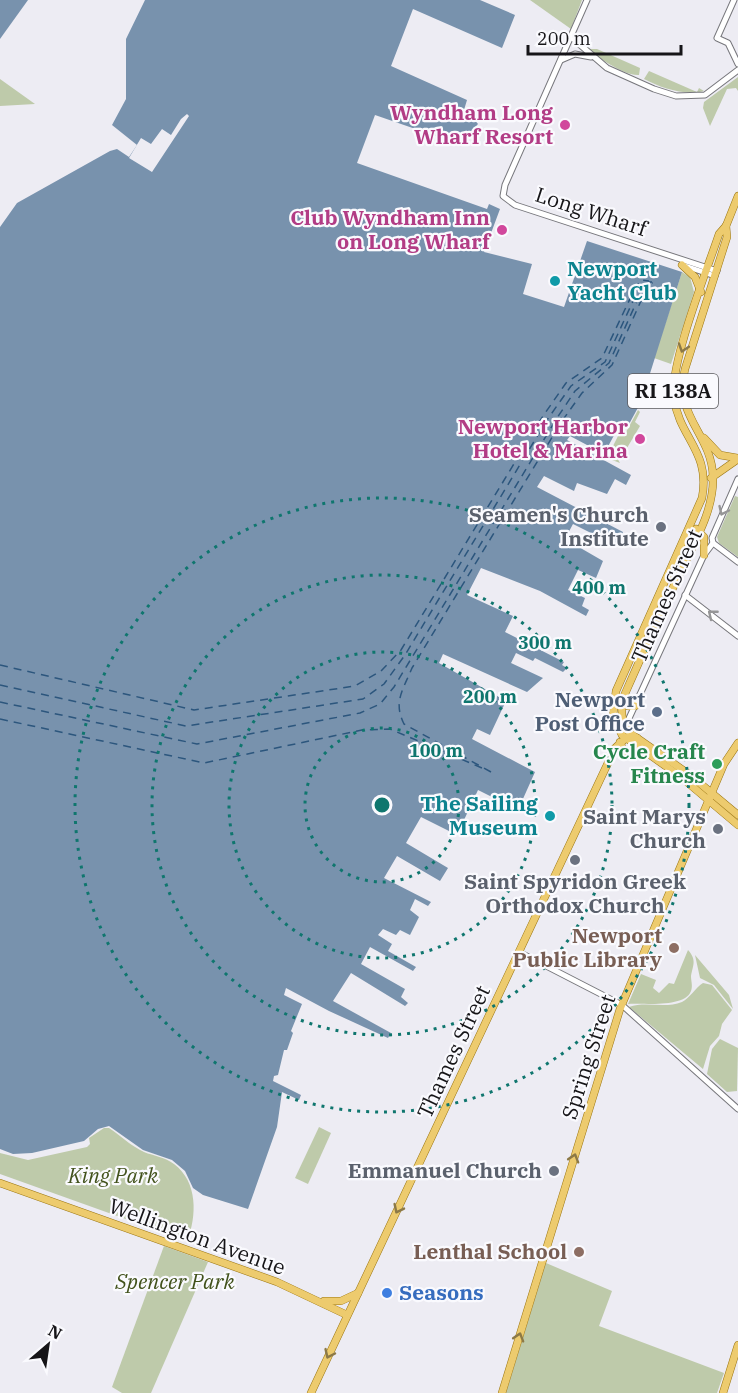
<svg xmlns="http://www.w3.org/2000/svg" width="738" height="1393" font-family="'IBM Plex Serif',serif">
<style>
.green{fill:#becaaa}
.water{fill:#7892ad}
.pier{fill:#edecf3}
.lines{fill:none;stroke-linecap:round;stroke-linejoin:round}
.ferry{stroke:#2c567d;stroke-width:1.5;stroke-dasharray:8 6;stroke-linecap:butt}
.minor-casing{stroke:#77777c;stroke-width:7}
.major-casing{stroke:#9a7511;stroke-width:8}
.minor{stroke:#fff;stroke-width:5}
.major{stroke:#edcb6e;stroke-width:7}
.oneway{stroke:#8c7947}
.oneway2{stroke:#969697}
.ring{fill:none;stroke:#0f766e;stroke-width:3;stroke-dasharray:3 6}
.hotel-dot{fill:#d1479c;stroke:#fafafe;stroke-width:2}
.culture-dot{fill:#0f9aa8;stroke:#fafafe;stroke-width:2}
.worship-dot{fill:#6b7280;stroke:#fafafe;stroke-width:2}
.service-dot{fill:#5c6f8a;stroke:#fafafe;stroke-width:2}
.leisure-dot{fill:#2e9e5b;stroke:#fafafe;stroke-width:2}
.education-dot{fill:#8d6e63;stroke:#fafafe;stroke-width:2}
.shop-dot{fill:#3f7fe0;stroke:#fafafe;stroke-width:2}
.labels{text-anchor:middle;stroke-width:4.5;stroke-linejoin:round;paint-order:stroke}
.shield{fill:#fafafe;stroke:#5a5a5d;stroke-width:1.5}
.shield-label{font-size:20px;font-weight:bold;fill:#161518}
.hotel-label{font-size:21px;font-weight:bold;fill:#b23c85;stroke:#fafafe;text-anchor:end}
.street-label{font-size:21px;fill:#161518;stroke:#fafafe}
.culture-label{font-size:21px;font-weight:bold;fill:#0d838f;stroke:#fafafe;text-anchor:start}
.worship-label{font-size:21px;font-weight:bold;fill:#5b616d;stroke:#fafafe;text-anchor:end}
.service-label{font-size:21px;font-weight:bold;fill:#4e5e75;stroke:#fafafe;text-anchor:end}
.leisure-label{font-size:21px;font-weight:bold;fill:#27864d;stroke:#fafafe;text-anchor:end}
.education-label{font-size:21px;font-weight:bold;fill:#785e54;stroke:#fafafe;text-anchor:end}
.park-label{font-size:21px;font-style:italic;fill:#42521c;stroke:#fafafe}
.shop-label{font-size:21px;font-weight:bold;fill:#366cbe;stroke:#fafafe;text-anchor:start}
.centre{fill:#0f766e;stroke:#fafafe;stroke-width:3}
.ring-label{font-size:18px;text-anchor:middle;font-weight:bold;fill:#0f766e;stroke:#fafafe;stroke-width:4.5;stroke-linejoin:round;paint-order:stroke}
</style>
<rect width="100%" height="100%" fill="#edecf3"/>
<!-- green -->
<g class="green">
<path d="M530,0h52l-11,29z"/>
<path d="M578,35l7,3 -2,5 7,6h7l43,19 -1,7c-17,1 -52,-24 -62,-38z"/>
<path d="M649,71l48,21 2,-4 5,3c-19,5 -43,-3 -60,-12z"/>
<path d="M738,77v14l-2,-3 -9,1 -17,37 -7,-18 1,-6z"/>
<path d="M0,79l35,25 -35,2z"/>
<path d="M682,272l8,5 4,15 -23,72 -17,-6z"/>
<path d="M638,410l2,2 -5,10 5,4 -13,22 -5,-2 -6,10 4,7 -8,-3 4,-9 -3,-5 7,-14 5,2z"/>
<path d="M735,496l3,1v60l-19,-14 -2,-6z"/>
<path d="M688,950c9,10 5,15 3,26 0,5 2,10 0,15 -6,17 -48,12 -63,13l13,-30 15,6 -3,8 6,5 10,-10 5,1z"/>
<path d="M695,955l34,40 4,14 -19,-24 -14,-7z"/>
<path d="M703,983l9,2 20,25 -10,14 -3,12 -9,10 -7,23 -74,-62c17,-6 36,2 53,-5 8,-4 13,-14 21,-19z"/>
<path d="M720,1039l18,9 -1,43 -10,1 -20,-18 5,-25z"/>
<path d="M319,1127l12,6 -23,51 -13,-6z"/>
<path d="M104,1128h5c12,8 22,18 35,24 10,4 21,5 30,12 24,18 23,52 13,77l-187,-67v-21l28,7 59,-13 3,-3 -1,-6z"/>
<path d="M164,1246l44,16 -57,131h-29l-10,-6z"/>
<path d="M546,1263l66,28 -13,35 125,47 -7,20h-211z"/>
</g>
<!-- water -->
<g class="water">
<path d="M0,0h28l-28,39z"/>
<path d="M145,0h335l35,15 -13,33 -89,-39 -22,57 76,34 -3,10 11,5 -1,4 4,5 -19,20 -84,-29 -18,48 130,46 2,-5 11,5 -16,43 48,12 -9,30 41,13 23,-66 95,31 -41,130 -13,24 -5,-2 -4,2 -15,28 -34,-18 -3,4 64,35 -5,10 -11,-6 -8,15 -30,-11 -3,8 -30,-15 -7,11 86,45 -6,14 -44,-22 -8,15 38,22 -7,17 -18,-8 -10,20 17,8 -3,8 7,4 -3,6 -46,-25 -59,-23 -14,27 46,21 -8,16 59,30 -2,3 5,3 -4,4 -28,-14 -2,3 -17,-8 -5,10 32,15 -16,14 -84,-38 -4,9 67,38 -16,34 -13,-6 -5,10 63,33 -17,38 -40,-20 -21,45 -36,-18 -15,26 42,25 -8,13 -43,-25 -13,22 47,24 -3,4 -13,-7 -5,11 9,7 -9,18 -10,-5 -4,5 -13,-6 -5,6 14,9 -4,7 28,16 -3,4 -43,-24 -9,17 44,25 -4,8 7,6 -3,3 -54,-33 -18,28 58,32 -3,5 -59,-27 -43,-23 -2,7 18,9 -11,27 2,2 -6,17h-3l-6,25 -4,1 -1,5 28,14 -2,5 -17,-8 -5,35 -29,82 -45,-14 -10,-7 -8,-17 -13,-11 -29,-10 -34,-24 -11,3 -14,12 -52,12 -19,1 -13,-5v-922l17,-24 93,-52 7,-2 12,8 8,-12 -25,-20 14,-26v-60z"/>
</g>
<!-- pier -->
<path class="pier" d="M187,114l2,2 -37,56 -23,-14 12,-20 10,6 11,-15 9,6 10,-16z"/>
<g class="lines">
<!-- ferry -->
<g class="ferry">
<path d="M0,665l194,45 161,-24 26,-15 20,-21 142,-234 23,-33 36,-25 34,-72 6,-6 7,1"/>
<path d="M0,685l186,41 177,-27 21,-15 21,-29 142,-235 24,-34 34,-24 34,-74 7,-6h6"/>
<path d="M0,702l197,42 163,-31 20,-9 14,-17 163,-269 18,-27 34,-28 33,-73 4,-6 7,-1"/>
<path d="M0,719l204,44 158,-33 28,-1 92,39"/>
<path d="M491,772l-87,-48c-11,-22 -1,-34 8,-56l150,-247 20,-28 30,-28 33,-73 7,-9"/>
</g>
<!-- minor casing -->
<g class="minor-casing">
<g id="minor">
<path d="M587,0l-82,185 -2,11 12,9 202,66"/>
<path d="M734,0l-17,38 11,5 10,21"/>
<path d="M571,37l36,31 47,21 22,7 29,-1 33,-25"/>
<path d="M561,60l14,-6 16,3"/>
<path d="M685,266l30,10"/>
<path d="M713,543l25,19"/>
<path d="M685,595l53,41"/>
<path d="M625,727l79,-172 9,-12 -1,-5 26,-59"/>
<path d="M519,952l103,53 116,104"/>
</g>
</g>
<!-- major casing -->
<g class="major-casing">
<g id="major">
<path d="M738,196l-12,30 -7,8c-12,36 -50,131 -45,164 5,40 37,53 28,100l-86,193 -3,24 9,20 59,42 57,48"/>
<path d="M726,226l1,11 -42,132c-12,47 27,65 28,108 1,35 -20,67 -34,98 -19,40 -37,80 -55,121 -4,13 -3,26 6,37l60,42 48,40"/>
<path d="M682,265l13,12 6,15"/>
<path d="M704,438l16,17 18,3"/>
<path d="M711,478l27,-19"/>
<path d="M696,529l8,8v18"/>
<path d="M619,701l9,5h7"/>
<path d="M620,742l3,8 10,7 6,-2 5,-8"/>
<path d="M0,1183l277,99 70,33"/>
<path d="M324,1301h17l17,-8"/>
<path d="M311,1393l304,-645 10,-9 12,-1"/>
<path d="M502,1393l118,-384 104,-245 14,-21"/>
<path d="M723,1393l15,-48"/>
</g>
</g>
<!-- minor -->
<use href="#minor" class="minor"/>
<!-- major -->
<use href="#major" class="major"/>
</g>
<!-- one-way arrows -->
<defs><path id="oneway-chevron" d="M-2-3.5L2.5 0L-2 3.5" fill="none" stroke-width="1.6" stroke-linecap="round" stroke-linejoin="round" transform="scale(1.5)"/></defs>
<g class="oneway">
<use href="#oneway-chevron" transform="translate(683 348) rotate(108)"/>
<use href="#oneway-chevron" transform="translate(574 1158) rotate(-73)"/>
<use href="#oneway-chevron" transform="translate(398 1209) rotate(116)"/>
<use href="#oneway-chevron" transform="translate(519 1337) rotate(-73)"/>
<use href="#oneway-chevron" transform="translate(329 1354) rotate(115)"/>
</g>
<g class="oneway2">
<use href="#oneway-chevron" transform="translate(723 511) rotate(115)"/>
<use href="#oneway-chevron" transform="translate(712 614) rotate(-141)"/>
</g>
<!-- distance rings -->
<g class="ring">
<circle cx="382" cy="805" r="77"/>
<circle cx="382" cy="805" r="153"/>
<circle cx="382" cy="805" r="230"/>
<circle cx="382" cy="805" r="307"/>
</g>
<!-- markers -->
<g class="hotel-dot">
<circle cx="565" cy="125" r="6"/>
<circle cx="502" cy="230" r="6"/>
<circle cx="640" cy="439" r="6"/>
</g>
<g class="culture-dot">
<circle cx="555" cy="281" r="6"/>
<circle cx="550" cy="816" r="6"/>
</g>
<g class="worship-dot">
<circle cx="661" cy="527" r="6"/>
<circle cx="718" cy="829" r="6"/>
<circle cx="575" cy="860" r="6"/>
<circle cx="554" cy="1171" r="6"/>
</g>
<circle class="service-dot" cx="657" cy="712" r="6"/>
<circle class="leisure-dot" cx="717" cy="764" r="6"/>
<g class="education-dot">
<circle cx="674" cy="948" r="6"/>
<circle cx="579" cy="1252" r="6"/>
</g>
<circle class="shop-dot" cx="387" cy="1293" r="6"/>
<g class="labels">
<!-- shield labels -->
<rect class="shield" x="628" y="374" width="90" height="34" rx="4.5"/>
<g class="shield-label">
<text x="673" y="398">RI 138A</text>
</g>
<!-- hotel labels -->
<g class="hotel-label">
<text x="553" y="120">Wyndham Long<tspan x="553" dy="24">Wharf Resort</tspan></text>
<text x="490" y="225">Club Wyndham Inn<tspan x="490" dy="24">on Long Wharf</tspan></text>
<text x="628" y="434">Newport Harbor<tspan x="628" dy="24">Hotel &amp; Marina</tspan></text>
</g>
<!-- street labels -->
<g class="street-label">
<text transform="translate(591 212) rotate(18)" y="7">Long Wharf</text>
<text transform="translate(667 596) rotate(-66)" y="7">Thames Street</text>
<text transform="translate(454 1052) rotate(-65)" y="7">Thames Street</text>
<text transform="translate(589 1057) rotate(-72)" y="7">Spring Street</text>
<text transform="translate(197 1237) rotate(20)" y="7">Wellington Avenue</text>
</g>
<!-- culture labels -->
<g class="culture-label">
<text x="567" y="276">Newport<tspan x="567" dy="24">Yacht Club</tspan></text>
<text x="538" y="811" text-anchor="end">The Sailing<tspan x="538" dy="24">Museum</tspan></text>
</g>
<!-- worship labels -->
<g class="worship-label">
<text x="649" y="522">Seamen's Church<tspan x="649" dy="24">Institute</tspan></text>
<text x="706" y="824">Saint Marys<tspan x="706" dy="24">Church</tspan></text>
<text x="575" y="889" text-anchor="middle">Saint Spyridon Greek<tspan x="575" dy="24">Orthodox Church</tspan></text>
<text x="542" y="1178">Emmanuel Church</text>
</g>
<!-- service labels -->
<g class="service-label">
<text x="645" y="707">Newport<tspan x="645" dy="24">Post Office</tspan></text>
</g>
<!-- leisure labels -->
<g class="leisure-label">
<text x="705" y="759">Cycle Craft<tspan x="705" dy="24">Fitness</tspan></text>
</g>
<!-- education labels -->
<g class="education-label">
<text x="662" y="943">Newport<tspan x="662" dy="24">Public Library</tspan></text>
<text x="567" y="1259">Lenthal School</text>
</g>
<!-- park labels -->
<g class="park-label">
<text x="113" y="1183">King Park</text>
<text x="175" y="1289">Spencer Park</text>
</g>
<!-- shop labels -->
<g class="shop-label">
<text x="399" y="1300">Seasons</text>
</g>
</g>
<circle cx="382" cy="805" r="9" class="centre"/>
<g class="ring-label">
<text x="599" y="594">400 m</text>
<text x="545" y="649">300 m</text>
<text x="490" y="703">200 m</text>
<text x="436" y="757">100 m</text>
</g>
<!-- north arrow -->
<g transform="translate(48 1345) rotate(29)" stroke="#fafafe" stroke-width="4.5" paint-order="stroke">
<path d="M0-4.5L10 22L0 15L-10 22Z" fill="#161518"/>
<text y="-9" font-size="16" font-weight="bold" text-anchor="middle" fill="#161518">N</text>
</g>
<!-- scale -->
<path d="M528 45v9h153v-9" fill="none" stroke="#161518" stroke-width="3"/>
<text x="537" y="45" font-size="18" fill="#161518" stroke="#fafafe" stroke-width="4.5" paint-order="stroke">200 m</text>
</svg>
